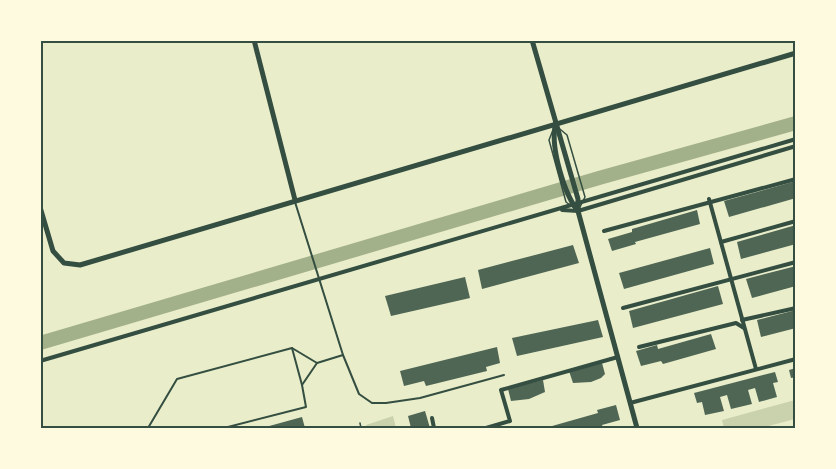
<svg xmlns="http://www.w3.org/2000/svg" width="836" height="469" font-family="Ubuntu,sans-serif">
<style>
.green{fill:#cad2ad}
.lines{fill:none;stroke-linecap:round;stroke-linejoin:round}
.river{stroke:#a3b18a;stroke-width:14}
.building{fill:#4f6655}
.path{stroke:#344e41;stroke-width:1.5}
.service{stroke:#344e41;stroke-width:2}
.minor{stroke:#344e41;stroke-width:4}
.tertiary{stroke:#344e41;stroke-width:5}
.neatline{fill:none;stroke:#344e41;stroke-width:2}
</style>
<rect width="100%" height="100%" fill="#e9edc9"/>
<!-- green -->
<g class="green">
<path d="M795,400v19l-34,9h-37l-2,-8z"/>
<path d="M393,416l3,12h-29l-1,-3z"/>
</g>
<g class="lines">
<!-- river -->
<path class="river" d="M40,343l559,-165 197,-55"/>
</g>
<!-- building -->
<g class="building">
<path d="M796,181v17l-67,19 -5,-16z"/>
<path d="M697,210l3,14 -65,18 1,2 -24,7 -4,-12 24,-7v-3z"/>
<path d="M796,225v19l-55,15 -4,-17z"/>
<path d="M573,245l6,18 -97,26 -4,-19z"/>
<path d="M710,248l4,16 -90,25 -5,-16z"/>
<path d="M796,266v20l-44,12 -6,-19z"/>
<path d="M465,277l5,21 -79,18 -6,-20z"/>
<path d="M718,286l5,18 -90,24 -4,-17z"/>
<path d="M796,310v18l-35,9 -4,-17z"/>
<path d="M598,320l5,17 -86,19 -5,-18z"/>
<path d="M711,334l5,15 -53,15 -2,-3 -20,5 -5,-15 21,-6 1,4z"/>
<path d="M497,347l3,16 -14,4 1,4 -61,15 -2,-5 -20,5 -4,-15z"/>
<path d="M602,363l3,11 -4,4 -10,4 -18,1 -4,-12z"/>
<path d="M796,368v9l-5,1 -2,-8z"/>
<path d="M775,372l3,10 -5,1 4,14 -18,5 -4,-14 -7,2 4,14 -21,5 -4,-14 -7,2 4,14 -19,4 -3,-13 -5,1 -3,-10z"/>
<path d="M543,380l2,12 -16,7 -18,2 -3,-12z"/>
<path d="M616,405l4,15 -18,5 1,3h-58l53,-15 -1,-3z"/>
<path d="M425,411l5,17h-19l-3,-12z"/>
<path d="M302,417l3,11h-43z"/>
</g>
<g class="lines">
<!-- path -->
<g class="path">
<path d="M555,125l12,10 18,62 -7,14 -12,-9 -17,-62z"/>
<path d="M360,423l1,5"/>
</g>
<!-- service -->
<g class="service">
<path d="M295,202l48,153 16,39 13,9h14l34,-5 84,-23"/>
<path d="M292,348l10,37"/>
<path d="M148,428l29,-49 115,-31 25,15"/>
<path d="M224,428l82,-21 -4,-22 15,-22 26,-8"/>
</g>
<!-- minor -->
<g class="minor">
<path d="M709,199l47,170"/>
<path d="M562,210l16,1 218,-65"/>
<path d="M604,231l192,-52"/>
<path d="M721,242l75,-21"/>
<path d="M623,308l173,-46"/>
<path d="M742,320l54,-12"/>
<path d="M639,347l97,-24 8,5"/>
<path d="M40,361l756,-222"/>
<path d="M630,403l166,-44"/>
<path d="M432,418l2,10"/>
<path d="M486,428l24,-7 -9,-31 117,-33"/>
</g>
<!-- tertiary -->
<g class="tertiary">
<path d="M254,40l41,160"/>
<path d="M532,40l46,159v12l59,217"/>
<path d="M555,127c-4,21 9,67 23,84"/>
<path d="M40,207l13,44 11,12 16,2 716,-212"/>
</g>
</g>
<!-- border -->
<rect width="836" height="469" fill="none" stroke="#fefae0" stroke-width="84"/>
<rect x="42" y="42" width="752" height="385" class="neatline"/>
</svg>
